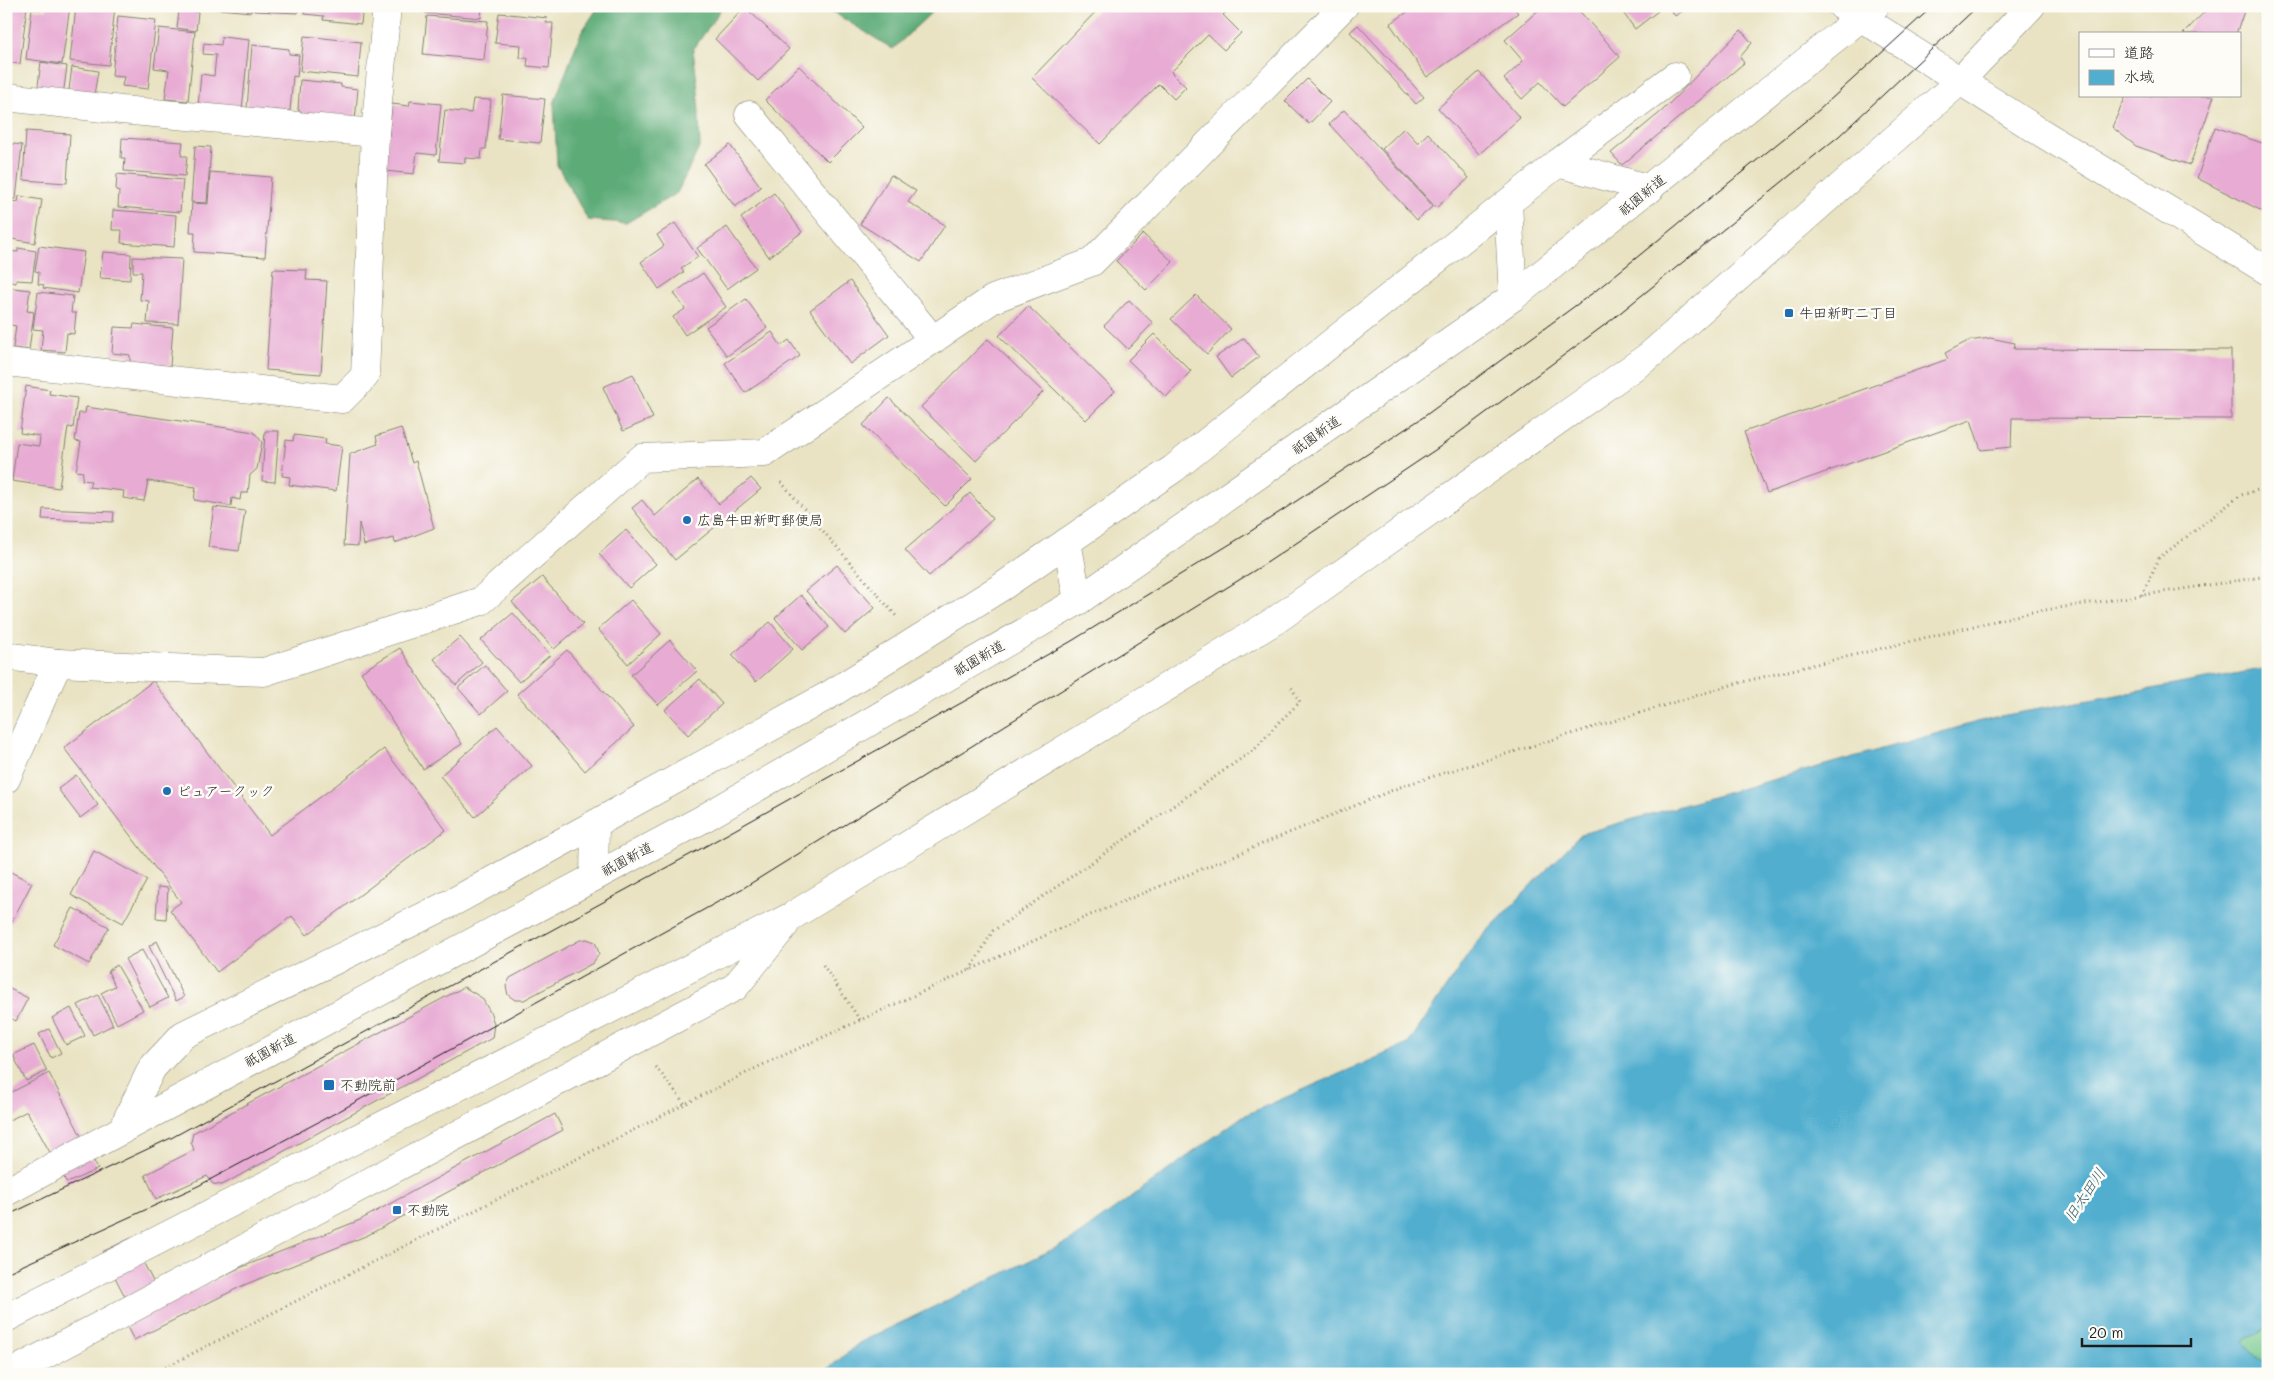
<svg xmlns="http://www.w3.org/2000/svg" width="2274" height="1380" font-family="Mali,'Klee One',sans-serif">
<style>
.green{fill:#72c88c;stroke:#477254}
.forest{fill:#5dac78;stroke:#3c644a}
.water{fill:#51aecf;stroke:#366576}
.building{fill:#e8acd4}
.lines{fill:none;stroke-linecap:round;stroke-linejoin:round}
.street-casing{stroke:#828070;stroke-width:29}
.secondary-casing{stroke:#828070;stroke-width:29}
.highway-casing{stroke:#828070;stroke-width:29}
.path{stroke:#828070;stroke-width:3;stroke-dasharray:1 4;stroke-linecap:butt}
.street{stroke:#fff;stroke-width:28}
.secondary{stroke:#fff;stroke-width:28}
.highway{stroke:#fff;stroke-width:28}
.tram{stroke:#1c1c1c;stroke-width:1}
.poi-dot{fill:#1f6fb2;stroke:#fdfcf7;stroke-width:2}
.labels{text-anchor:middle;stroke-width:5;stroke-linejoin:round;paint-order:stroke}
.street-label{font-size:14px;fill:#1c1c1c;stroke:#fdfcf7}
.poi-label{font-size:14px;fill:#1c1c1c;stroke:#fdfcf7;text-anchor:start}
.water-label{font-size:15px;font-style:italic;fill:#345e6d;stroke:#fdfcf7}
</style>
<rect width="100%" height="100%" fill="#fdfcf7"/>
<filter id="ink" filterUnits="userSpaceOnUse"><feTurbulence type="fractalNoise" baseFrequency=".02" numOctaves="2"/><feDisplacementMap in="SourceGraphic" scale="10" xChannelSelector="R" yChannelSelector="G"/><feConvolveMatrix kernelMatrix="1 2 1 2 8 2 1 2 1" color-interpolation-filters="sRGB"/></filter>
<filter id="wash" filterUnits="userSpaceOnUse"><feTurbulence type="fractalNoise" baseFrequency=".0096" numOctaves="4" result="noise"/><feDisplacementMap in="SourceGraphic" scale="20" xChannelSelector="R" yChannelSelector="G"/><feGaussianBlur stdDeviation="1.12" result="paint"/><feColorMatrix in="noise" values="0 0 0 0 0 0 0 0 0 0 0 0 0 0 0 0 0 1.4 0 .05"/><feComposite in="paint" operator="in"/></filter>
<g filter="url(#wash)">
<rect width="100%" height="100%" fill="#e9e3c3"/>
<!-- green -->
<path class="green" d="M2268,1326v42l-25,-26z"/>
<!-- forest -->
<g class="forest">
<path d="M599,6h124l-30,44 5,40 2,56 -23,47 -51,30 -38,-3 -31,-55 -3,-62 27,-70z"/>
<path d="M823,6h115l-45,43z"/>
</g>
<!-- water -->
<path class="water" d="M2268,668v658l-25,16 25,26v6h-1446l37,-31 213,-103 171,-124 165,-72 68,-101 105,-109 414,-117z"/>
<g id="blocks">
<!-- building -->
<g class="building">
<path d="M6,6h21l-7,58 -14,-2z"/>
<path d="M48,6h22l-8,58 -36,-5 6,-50 15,1z"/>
<path d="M76,6h39l-6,59 -39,-4z"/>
<path d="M208,6h44l-1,6 -43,-4z"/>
<path d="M255,6h43v7l-44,-2z"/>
<path d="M305,6h58l-2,18 -38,-4 1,-4 -20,-2z"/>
<path d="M425,6h57l-1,12 -56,-5z"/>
<path d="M1101,6h131l-9,9 18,18 -17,17 -16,-15 -37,37 15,15 -12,12 -15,-15 -59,60 -68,-66z"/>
<path d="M1416,6h97l5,7 -91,64 -37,-53z"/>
<path d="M1543,6h32l45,51 -57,50 -23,-25 -18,17 -18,-20 19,-18 -18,-21z"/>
<path d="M1618,6h36l4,5 -23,18z"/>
<path d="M1668,6h22l-15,10z"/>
<path d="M2210,6h36l-10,28h-53z"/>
<path d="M745,7l44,42 -31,32 -43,-42z"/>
<path d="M179,10l19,2 -2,19 -19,-3z"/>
<path d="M499,13l48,5 -1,5h7l-4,45 -22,-2 1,-8h-8l1,-13 -26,-2z"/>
<path d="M118,16l38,4 -8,69 -26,-3 2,-9 -12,-1z"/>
<path d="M427,16l61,5 -4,39 -61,-6z"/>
<path d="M1358,25l66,72 -8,7 -66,-72z"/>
<path d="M159,28l36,4 -7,69 -23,-2 4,-29 -15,-2z"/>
<path d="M1741,30l11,13 -12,14 4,6 -122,102 -11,-12 51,-42z"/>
<path d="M304,36l57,6 -3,35 -58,-6z"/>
<path d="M222,37l27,3 -7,70 -44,-4 3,-32 13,2 2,-21 -13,-1 1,-11 17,2z"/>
<path d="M252,45l37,4v5l10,1 -2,22 -4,-1 -3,35 -43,-3z"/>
<path d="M41,62l26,4 -4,30 -26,-3z"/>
<path d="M799,66l63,62 -34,34 -63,-62z"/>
<path d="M72,67l26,4 -5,30 -25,-4z"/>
<path d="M1479,72l41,46 -41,36 -41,-46z"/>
<path d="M1307,79l23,23 -21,22 -24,-23z"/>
<path d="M300,80l41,4v3l17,2 -3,32 -54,-4v-6l-3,-1z"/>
<path d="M503,95l42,4 -5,44 -42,-4z"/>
<path d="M2126,96h88l-24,69 -54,-19 -24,-19z"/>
<path d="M473,99l18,1 -5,49h-4l-1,10 -16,-1v5l-26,-2 6,-51 26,3z"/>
<path d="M410,101l31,3 -5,51 -19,-2 -3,21 -29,-3 7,-67 17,2z"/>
<path d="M1344,110l89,96 -16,14 -88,-96z"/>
<path d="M2215,127l53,18v69l-71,-36z"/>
<path d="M1404,128l14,15 10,-10 41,45 -33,30 -54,-59z"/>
<path d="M26,131l44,3 -3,49 -44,-3z"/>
<path d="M122,138l61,4 -2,14h6l-2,20 -61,-5 1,-13h-4z"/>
<path d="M6,143l16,2 -6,54 -10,-1z"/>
<path d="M730,145l31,42 -26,20 -31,-43z"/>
<path d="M195,146l16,1 -4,56 -16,-1z"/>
<path d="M210,172l61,5 -6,80 -71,-5 1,-20h-5l2,-29 16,1z"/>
<path d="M117,174l66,6 -3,32 -62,-5 1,-16 -3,-1z"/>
<path d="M891,175l25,16 -8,11 37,23 -24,37 -61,-38z"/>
<path d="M774,193l28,39 -33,25 -28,-39z"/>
<path d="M19,196l23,4 -7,43 -29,-5v-38l12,2z"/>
<path d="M113,210l63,5 -2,32 -53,-4 1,-13h-10z"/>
<path d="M675,223l23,34 -17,11 3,4 -25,17 -18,-27 23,-16 -7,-11z"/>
<path d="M727,227l29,41 -29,21 -30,-41z"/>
<path d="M1143,234l30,28 -27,28 -30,-29z"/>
<path d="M39,246l45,6 -6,41 -35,-5 1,-3 -6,-1 1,-12 -4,-1z"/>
<path d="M18,248l18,3 -4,30 -16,-1v3l-10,-2v-30l12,1z"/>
<path d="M103,252l28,2 -1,26 -30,-2z"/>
<path d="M133,257l49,2 -4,65 -31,-1 2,-22 -9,-1 2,-28h-9z"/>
<path d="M273,269l34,1 -1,10 21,1 -6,93 -55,-4z"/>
<path d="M703,273l23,34 -41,28 -12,-18 12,-8 -11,-16z"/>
<path d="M850,281l39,54 -39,29 -40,-54z"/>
<path d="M6,287l24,3 -3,21 7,1 -5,38 -16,-2 3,-22 -10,-2z"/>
<path d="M38,292l35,4 -2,17h5l-2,21 -7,-1 -2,19 -24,-2 2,-20 -10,-1z"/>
<path d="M1196,295l35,34 -24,25 -36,-35z"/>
<path d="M746,299l21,29 -40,28 -21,-29z"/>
<path d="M1129,300l24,23 -25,26 -24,-23z"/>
<path d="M1028,306l87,85 -29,29 -87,-84z"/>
<path d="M134,324l39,4 -3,38 -40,-4v-7l-18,-2 2,-26 19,1z"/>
<path d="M772,332l9,14 8,-6 11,16 -55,37 -20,-30z"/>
<path d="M1154,334l37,37 -25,26 -38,-37z"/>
<path d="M1244,338l15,19 -28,21 -15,-21z"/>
<path d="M1990,338l25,5 -1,6 217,1v69l-219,-1 -1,29 -30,3 -10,-30 -204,73 -23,-61 204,-73 -3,-6 23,-12z"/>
<path d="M988,339l55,53 -67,69 -55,-54z"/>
<path d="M633,374l20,44 -30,13 -20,-44z"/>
<path d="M26,386l24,4 -1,4 28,4 -4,30 -5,-1 -9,61 -47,-7 5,-38 22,3 1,-10 -20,-3z"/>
<path d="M889,398l83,81 -27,27 -82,-81z"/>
<path d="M86,407l168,25 8,10 -5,27 -7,6 -2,18h-7l-1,7 -8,-2 -1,8 -37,-6 2,-13 -48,-6 -4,20 -21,-3 1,-7 -35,-4 2,-6 -9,-1 1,-8 -7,-1 5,-29 -6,-1 4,-28h6z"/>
<path d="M401,428l11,35 4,-2 18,67 -39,15 -1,-5 -30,7 -5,-22 -1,23 -14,-1 6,-91 28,-10 -2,-8z"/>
<path d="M265,431h14l-4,51 -13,-1z"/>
<path d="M294,435l32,4 -1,5 17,2 -6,45 -47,-6 1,-8 -8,-1 4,-36 7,1z"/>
<path d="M751,478l10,11 -86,71 -43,-52 10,-8 13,16 43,-37 21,25z"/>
<path d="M970,493l23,26 -64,57 -24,-26z"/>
<path d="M214,507l31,4 -6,40 -31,-4z"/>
<path d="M43,509l71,3 -1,10 -71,-3z"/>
<path d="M626,530l30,34 -27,24 -30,-34z"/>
<path d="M837,565l38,43 -30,26 -39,-43z"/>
<path d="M542,577l41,47 -29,25 -42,-47z"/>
<path d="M801,595l28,32 -27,23 -27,-32z"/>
<path d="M631,600l30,34 -33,30 -30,-35z"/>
<path d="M513,613l37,42 -31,27 -38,-42z"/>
<path d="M770,622l23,27 -37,33 -24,-27z"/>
<path d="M460,637l22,25 -26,23 -22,-26z"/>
<path d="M670,640l27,31 -39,34 -27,-30z"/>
<path d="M400,648l62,96 -39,25 -62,-97z"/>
<path d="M567,650l67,77 -49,44 -68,-77z"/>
<path d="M485,665l22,26 -26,23 -23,-26z"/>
<path d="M700,679l22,25 -34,31 -23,-25z"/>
<path d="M153,681l117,154 114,-86 62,81 -139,105 -15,-19 -75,56 -47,-62 11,-8 -117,-154z"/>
<path d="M497,726l35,40 -57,51 -35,-41z"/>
<path d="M76,775l22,30 -18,13 -22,-29z"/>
<path d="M94,851l53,29 -24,43 -52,-28z"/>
<path d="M7,870l25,13 -21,40 -5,-3z"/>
<path d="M158,887l10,1 -2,31 -10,-1z"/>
<path d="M73,908l36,19 -20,37 -36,-19z"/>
<path d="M587,939l8,3 2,5 2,7 -6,9 -69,37h-9l-7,-5 -2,-9 4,-8 70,-38z"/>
<path d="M157,941l27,56 -8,4 -27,-55z"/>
<path d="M142,950l26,48 -18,9 -25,-48z"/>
<path d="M117,965l26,45 -26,14 -16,-31 14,-7 -7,-15z"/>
<path d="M6,987l22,11 -12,23 -10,-5z"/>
<path d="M464,987l18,11 9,16 3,10 -2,14 -270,147 -9,-1 -6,-8 -51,23 -11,-24 49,-25 -3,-8 2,-9z"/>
<path d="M98,995l15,30 -20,10 -15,-30z"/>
<path d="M71,1008l14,28 -19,9 -14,-27z"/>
<path d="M49,1029l12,24 -10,5 -12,-24z"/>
<path d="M34,1045l13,26 -21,10 -13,-26z"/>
<path d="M49,1073l49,96 -31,14 -40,-72 -21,11v-27z"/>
<path d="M555,1114l8,16 -195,105 -124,50 -110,55 -7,-13 4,-3 3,-10 -32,-62 29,-14 34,67 72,-36 123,-49z"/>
</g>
</g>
</g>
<g filter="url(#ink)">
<use href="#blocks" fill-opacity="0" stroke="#828070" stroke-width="1"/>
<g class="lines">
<!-- street casing -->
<g class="street-casing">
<g id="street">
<path d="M1842,6l20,12"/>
<path d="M6,97l115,13 254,23"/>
<path d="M749,115l184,225"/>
<path d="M1558,163l92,26"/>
<path d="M1508,203l5,94"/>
<path d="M6,362l336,37 23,-23 10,-243 12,-127"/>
<path d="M1067,542l11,59"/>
<path d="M6,656l52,7 206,9 217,-71 161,-143 123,-5 228,-154 99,-37 252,-256"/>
<path d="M6,779l52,-116"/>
<path d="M594,877l1,-52"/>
<path d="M122,1130l30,-62 31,-33 272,-134 374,-206 174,-109 170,-117 385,-306 117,-87"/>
</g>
</g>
<!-- secondary casing -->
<g class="secondary-casing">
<path id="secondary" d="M1862,18l175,112 231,141"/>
</g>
<!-- highway casing -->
<g class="highway-casing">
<g id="highway">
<path d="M6,1192l693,-371 379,-220 435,-304 362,-291"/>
<path d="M6,1318l786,-402 484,-296 373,-264 311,-275 71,-75"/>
<path d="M9,1374l726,-387 50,-62"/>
</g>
</g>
<!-- path -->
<g class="path">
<path d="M781,482l115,134"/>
<path d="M2142,595l17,-37 82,-63 27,-8"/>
<path d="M823,965l37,55"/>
<path d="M970,970l23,-39 262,-182 23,-26 22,-21 -10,-17"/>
<path d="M656,1067l29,37"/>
<path d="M152,1374l608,-308 328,-150 317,-131 329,-101 298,-72 236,-36"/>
</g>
<!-- street -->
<use href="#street" class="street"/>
<!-- secondary -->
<use href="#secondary" class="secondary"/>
<!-- highway -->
<use href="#highway" class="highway"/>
<!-- tram -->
<g class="tram">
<path d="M6,1216l167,-79 531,-290 366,-205 175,-107 177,-117 172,-126 225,-182 114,-104"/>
<path d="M6,1273l192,-87 143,-76 404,-223 523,-325 173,-116 169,-125 229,-185 139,-130"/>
</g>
</g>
</g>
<!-- markers -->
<g class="poi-dot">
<rect x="1784" y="308" width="10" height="10" rx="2.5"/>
<circle cx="687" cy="520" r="5"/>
<circle cx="167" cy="791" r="5"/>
<rect x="323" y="1079" width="12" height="12" rx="2.5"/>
<rect x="392" y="1205" width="10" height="10" rx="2.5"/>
</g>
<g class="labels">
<!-- street labels -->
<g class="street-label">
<text transform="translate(1642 195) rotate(-39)" y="5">祇園新道</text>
<text transform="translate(1316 435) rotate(-35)" y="5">祇園新道</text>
<text transform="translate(979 658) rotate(-30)" y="5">祇園新道</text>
<text transform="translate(627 859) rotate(-28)" y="5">祇園新道</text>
<text transform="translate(270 1050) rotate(-28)" y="5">祇園新道</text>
</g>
<!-- poi labels -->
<g class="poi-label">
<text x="1799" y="318">牛田新町二丁目</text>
<text x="697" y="525">広島牛田新町郵便局</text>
<text x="177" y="796">ピュアークック</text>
<text x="340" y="1090">不動院前</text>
<text x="407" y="1215">不動院</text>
</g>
<!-- water labels -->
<g class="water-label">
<text transform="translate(2085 1195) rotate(-56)" y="5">旧太田川</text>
</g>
</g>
<!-- margin -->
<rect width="2274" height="1380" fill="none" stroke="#fdfcf7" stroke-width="25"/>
<!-- legend -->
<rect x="2079" y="32" width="162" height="65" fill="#fdfcf7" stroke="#a3a29f"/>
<rect x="2089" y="49" width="25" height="8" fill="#ffffff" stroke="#a3a29f"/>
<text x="2124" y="58" font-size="15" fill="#1c1c1c">道路</text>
<rect x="2089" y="70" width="25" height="15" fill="#51aecf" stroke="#a3a29f"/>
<text x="2124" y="82" font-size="15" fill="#1c1c1c">水域</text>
<!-- scale -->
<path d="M2082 1338v8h109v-8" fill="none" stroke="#1c1c1c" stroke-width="2.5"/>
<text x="2089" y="1338" font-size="15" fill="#1c1c1c" stroke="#fdfcf7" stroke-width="4" paint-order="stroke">20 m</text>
</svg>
